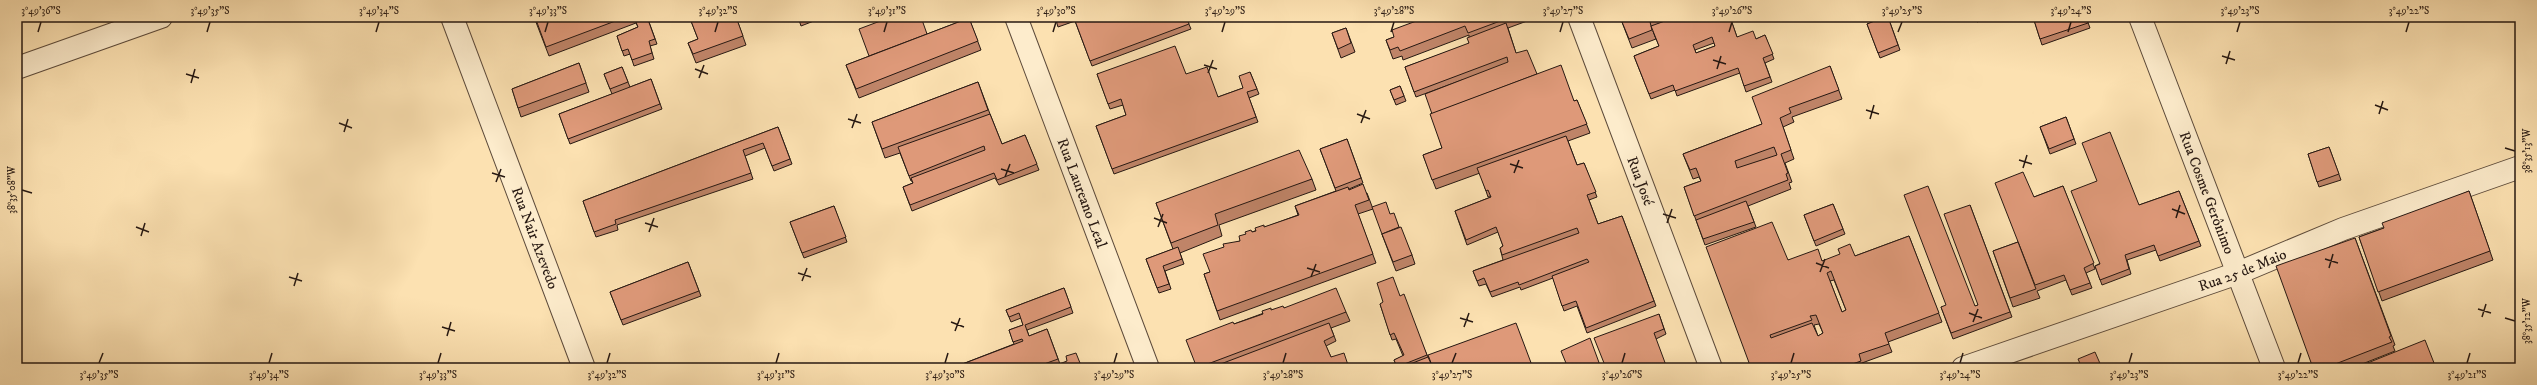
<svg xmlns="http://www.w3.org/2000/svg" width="2537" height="385" font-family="'IM FELL DW Pica',serif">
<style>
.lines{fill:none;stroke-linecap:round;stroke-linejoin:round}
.minor-casing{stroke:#5c4a3a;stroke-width:24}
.minor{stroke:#fdeccc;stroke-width:22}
.wall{fill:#bf8468;stroke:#261812;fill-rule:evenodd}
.building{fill:#de9979;stroke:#261812;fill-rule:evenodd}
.ticks{fill:none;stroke:#261812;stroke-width:1.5}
.labels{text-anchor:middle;stroke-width:4;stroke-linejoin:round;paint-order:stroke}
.street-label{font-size:15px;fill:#261812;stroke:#fdeccc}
.neatline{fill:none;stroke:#261812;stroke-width:1.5}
.ticks-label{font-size:10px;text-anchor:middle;fill:#261812}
</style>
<rect width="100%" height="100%" fill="#fce1b1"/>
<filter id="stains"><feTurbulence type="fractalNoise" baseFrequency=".005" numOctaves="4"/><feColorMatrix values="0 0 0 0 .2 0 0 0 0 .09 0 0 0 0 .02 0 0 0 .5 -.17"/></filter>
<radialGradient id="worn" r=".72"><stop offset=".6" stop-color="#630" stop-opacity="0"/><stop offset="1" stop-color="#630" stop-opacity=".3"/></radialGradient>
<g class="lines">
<!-- minor casing -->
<g class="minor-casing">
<g id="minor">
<path id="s1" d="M452,17l132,351"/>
<path id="s2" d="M1016,17l132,351"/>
<path id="s3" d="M1579,17l132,351"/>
<path id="s4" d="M2140,17l134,351"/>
<path d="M17,68l144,-51"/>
<path id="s5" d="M1963,368l275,-95 105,-44 177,-62"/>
</g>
</g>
<!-- minor -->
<use href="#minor" class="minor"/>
</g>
<!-- wall -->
<g class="wall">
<path d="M534,17h120l1,3 -6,2 8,22 -7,2 4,13 -20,7 -4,-12 -6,2 -7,-20 21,-9 -2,-4 -87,33z"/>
<path d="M736,17l10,28 -50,18 -8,-20 10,-4 -7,-18z"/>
<path d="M798,17h26l-23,9z"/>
<path d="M1055,17h131l5,12 -99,37 -17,-45 -17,6z"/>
<path d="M1427,17h111l-30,11 8,25 21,21 37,27 3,-1 13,33 -22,8 9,24 7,-2 13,34 -8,3 9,24 24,-8 34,90 -69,27 -10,-27 -13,5 -11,-33 -32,12 -1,-3 -28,10 -6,-13 -7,2 -6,-15 30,-11 -3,-12 3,-2 -5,-14 -31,13 -12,-34 36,-14 -1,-1 -2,1 -8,-24 -44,16 -13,-34 19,-7 -10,-34 30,-34 -46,17 -11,-30 64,-23v-9l-66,25 -1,-4 -9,3 -7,-19 8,-3z"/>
<path d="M1620,17h110l7,20 19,2 9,-4 9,24 -9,4 7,19 -26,10 -6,-19 -63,23 -2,-6 -24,9 -17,-43 25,-10 -6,-15 3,8 -24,9zM1714,43l1,3 -19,7 -1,-3z"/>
<path d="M1888,17l12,33 -20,8 -13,-34z"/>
<path d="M1976,17h14l-13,5z"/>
<path d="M2033,17h53l4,11 -48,17z"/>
<path d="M969,18l12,32 -122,48 -13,-33z"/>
<path d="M1346,28l9,24 -14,6 -9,-25z"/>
<path d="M579,63l10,29 -68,25 -9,-28z"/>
<path d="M1830,66l12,33 -50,18 2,5 -11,5 11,32 -9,4 7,19 -3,1 2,6 -43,17 8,21 -51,18 -21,-58 17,-6 -2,-4 -6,2 -10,-25 79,-30z"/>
<path d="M622,67l8,20 21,-8 11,30 -92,35 -11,-30 53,-20 -8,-20z"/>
<path d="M1250,72l9,22 -10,4 9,24 -144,52 -18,-48 30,-11 -3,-10 -13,4 -13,-35h89l32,23 25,-9z"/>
<path d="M978,82l12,32 12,30 23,-9 14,35 -40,15 -4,-7 -83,33 -9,-24 10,-4 -1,-2h-1l-11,-28 -15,5 -13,-36z"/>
<path d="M1400,86l6,15 -10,4 -6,-15z"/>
<path d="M2066,117l10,27 -26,10 -10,-27z"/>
<path d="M778,127l14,37 -18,7 -9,-23 -20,8 8,23 -136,46 1,5 -22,7 -13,-36z"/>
<path d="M1347,139l16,44 -14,6v1l18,3 6,16 -15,5 18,49 -156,57 -16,-46 6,-2 14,-25 16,-6 12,-9 46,-17 -3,-9 41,-15 -16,-42z"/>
<path d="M2329,147l12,33 -22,7 -11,-33z"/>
<path d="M1312,179l4,11 -97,35 3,11 -42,17 4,11 -19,7 6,18 -12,4 -13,-34 27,-10 -17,-46z"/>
<path d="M2063,186l32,83 -9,4 6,15 -20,7 -6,-15 -29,11 3,7 -27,9 -20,-56 25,-9 16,-45z"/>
<path d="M2179,191l22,55 -41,15 -4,-11 -29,10 4,14 -29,11 -7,-19 4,-2 40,-59z"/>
<path d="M2469,191l24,69 -111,41 -23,-64 25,-9z"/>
<path d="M1833,204l12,30 -29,12 -12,-31z"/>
<path d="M1970,205l42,112 -59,22 -12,-32 34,-1 3,-1z"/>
<path d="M834,206l13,36 -43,16 -14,-36z"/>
<path d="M1390,214l9,13 13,28 3,9 -19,7 -13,-34z"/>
<path d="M1909,236l33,86 -54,20 4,10 -30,11 2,5h-113l37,-108 34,1 33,-5zM1834,280l12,30 -4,2 -12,-31zM1819,324l4,9 -5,3 -4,-11z"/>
<path d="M2355,238l40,107 -2,1 2,5 -43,17h-39z"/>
<path d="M688,262l13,34 -78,29 -13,-33z"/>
<path d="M1064,288l9,25 -46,17 2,6 18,-7 13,35 22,4h-130l62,-24 -5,-14 14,-5 -2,-7 -10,4 -5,-12z"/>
<path d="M1400,296l28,61 105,11h-136l-3,-8 9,-4 -7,-17 -4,1 -12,-36z"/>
<path d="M1284,308l62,4 4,9 -19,7 5,13 -10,5 5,11 18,11h-152l37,-44 38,-14z"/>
<path d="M1659,314l7,20 -10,5 -51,29z"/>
</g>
<!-- building -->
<g class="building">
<path d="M535,17h91l-80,30z"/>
<path d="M634,17h13l8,22 -6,2 3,12 -20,7 -4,-11 -6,2 -5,-15 21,-9z"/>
<path d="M701,17h35l7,19 -50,18 -5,-11 10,-4 -7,-18z"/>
<path d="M798,17h10l-8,3z"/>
<path d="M891,17h30l6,17 -58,22 -10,-27z"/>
<path d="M1055,17h15l-13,5z"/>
<path d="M1077,17h109l3,7 -99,37 -16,-43z"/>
<path d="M1427,17h84l-43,16 -3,-7 -65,25 -2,-4 -8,3 -4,-10 8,-3 -2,-7z"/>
<path d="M1620,17h44l-14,5 2,8 -23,9z"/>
<path d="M1676,17h54l7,20 16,-6 3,8 9,-4 8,19 -10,4 7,19 -26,9 -6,-18 -63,23 -2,-6 -24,9 -15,-38 25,-10 -8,-20zM1712,37l3,9 -19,7 -3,-8z"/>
<path d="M1885,17h3l10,28 -20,8 -11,-29z"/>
<path d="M2033,17h53l2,6 -48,16z"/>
<path d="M969,18l9,23 -122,48 -10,-24z"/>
<path d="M1506,23l10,30 11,-3 10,24 -105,40 -7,-20 83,-32 -1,-5 -93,35 -9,-25 64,-24 -2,-5z"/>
<path d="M1346,28l5,15 -13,6 -6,-16z"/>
<path d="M1175,46l11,28 21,-7 11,30 25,-9 -4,-12 11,-4 7,17 -10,3 9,25 -144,52 -16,-43 30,-11 -5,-16 -13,5 -11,-30z"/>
<path d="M579,63l7,20 -68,25 -6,-19z"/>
<path d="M1561,65l13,36 3,-1 10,24 -155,56 -9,-25 19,-7 -12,-34z"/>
<path d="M1830,66l9,24 -50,18 2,5 -11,5 11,32 -10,4 7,19 -2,1 2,6 -94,36 -10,-29 17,-6 -5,-13 -6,2 -7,-16 79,-30 -10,-27zM1774,147l3,8 -40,13 -2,-7z"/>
<path d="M622,67l6,15 -18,7 -6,-15z"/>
<path d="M651,79l9,25 -92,35 -9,-25z"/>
<path d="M978,82l10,28 -106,39 -10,-27z"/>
<path d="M1400,86l4,10 -10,4 -4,-10z"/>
<path d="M990,114l12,30 23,-9 12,29 -40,16 -3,-7 -84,32 -7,-18 10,-4 -2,-5 74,-28 -1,-4 -75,30 -11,-29z"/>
<path d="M2066,117l8,22 -25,10 -9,-22z"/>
<path d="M778,127l12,32 -18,7 -9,-23 -20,7 8,23 -136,47 1,4 -22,8 -11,-31z"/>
<path d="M2110,132l29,73 40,-14 20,50 -41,15 -4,-11 -29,10 4,14 -29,11 -5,-14 5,-2 -29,-73 26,-10 -15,-38z"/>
<path d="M1566,136l11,29 7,-2 12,29 -9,3 11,29 24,-8 32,85 -68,27 -10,-27 -14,5 -10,-30 37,-14 -2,-3 -68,26 -1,-3 -28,10 -6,-14 -7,3 -4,-10 106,-38 -2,-5 -75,27 -2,-7 3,-2 -7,-19 -30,13 -11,-29 36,-14 -3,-7 -2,1 -9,-23z"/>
<path d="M1347,139l14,39 -26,10 -15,-39z"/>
<path d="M2329,147l10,27 -22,8 -9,-28z"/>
<path d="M1299,150l13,29 -97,35 3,11 -47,18 -15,-40z"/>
<path d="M2023,172l11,25 29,-11 31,77 -10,5 6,15 -20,7 -6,-15 -29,10 -40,-102z"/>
<path d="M1363,184l6,16 -14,5 18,49 -156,57 -13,-37 6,-2 -7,-18 21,-7 -1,-3 17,-3 -1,-5 7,-2 -1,-2 6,-2 1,2 4,-1 -1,-3 9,-3v2l35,-12 -4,-9 53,-19 1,3z"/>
<path d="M1928,186l47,120 3,-1 -34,-91 26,-9 40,107 -59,21 -10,-26 5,-2 -42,-110z"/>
<path d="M2469,191l21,60 -112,41 -19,-55 25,-9 -2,-5z"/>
<path d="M1746,201l8,21 -51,17 -7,-19z"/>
<path d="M1386,202l4,12 4,-1 5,14 -17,7 1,3 -11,-30z"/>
<path d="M1833,204l10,25 -29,12 -10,-26z"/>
<path d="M834,206l12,31 -44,16 -12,-31z"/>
<path d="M1772,222l16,38 30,-11 4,12 18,-7 -2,-5 12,-5 5,12 54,-20 30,77 -54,20 4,11 -30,10 2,7 -20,7h-11l-1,-2 -4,2h-74l-45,-121zM1831,271l15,39 -4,2 -15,-39zM1816,315l7,18 -5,3 -6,-13 -41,15 -1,-3 42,-15 -2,-4z"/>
<path d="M1401,227l11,28 -19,7 -11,-28z"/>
<path d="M2355,238l36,98 -2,1 3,5 -67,26h-12l-37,-102z"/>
<path d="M2018,242l18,47 -26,9 -17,-47z"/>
<path d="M1178,247l4,12 -19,7 6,18 -12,4 -11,-29z"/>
<path d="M688,262l11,29 -78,29 -11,-28z"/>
<path d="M1393,277l7,19 4,-2 23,61 -30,12 -3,-7 10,-5 -10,-22 -4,2 -10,-31 3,-2 -6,-19z"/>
<path d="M1064,288l7,19 -46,18 4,11 18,-7 11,30 -25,9h-81l71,-27 -1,-2 -9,3 -4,-12 14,-5 -4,-12 -10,4 -3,-7z"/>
<path d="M1336,288l10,24 -149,56 -11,-28 47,-18 1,2 29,-10 -1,-3 9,-3v2l12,-4 1,2z"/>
<path d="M1659,314l5,15 -10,4 13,35h-61l-12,-30z"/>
<path d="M1329,323l5,13 -10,5 7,16 13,-4 5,15h-130l-1,-3z"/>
<path d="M1516,323l17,45h-100l-5,-13z"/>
<path d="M1590,338l11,30h-33l-7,-17z"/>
<path d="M2425,340l11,28h-81z"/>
<path d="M2095,352l7,16h-20l-4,-9z"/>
<path d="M1076,353l6,15h-33l18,-7 -1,-5z"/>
<path d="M1428,357l5,11h-33z"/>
</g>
<!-- ticks -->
<path class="ticks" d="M38,32l3,-10M207,32l3,-10M376,32l3,-10M545,32l3,-10M715,32l3,-10M884,32l3,-10M1053,32l3,-10M1222,32l3,-10M1391,32l3,-10M1560,32l3,-10M1729,32l3,-10M1898,32l4,-10M2068,32l3,-10M2237,32l3,-10M2406,32l3,-10M2222,56l13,4M1713,60l13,4M2226,64l4,-13M1204,65l13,4M695,69l13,5M1717,69l4,-13M1208,73l5,-13M186,74l13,4M699,78l5,-13M191,83l4,-14M2375,105l13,5M1866,110l13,4M1357,114l13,5M2379,114l4,-13M848,119l13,4M1870,119l4,-14M339,123l13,5M1361,123l5,-13M852,128l5,-14M344,132l4,-13M2505,148l10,3M2019,160l13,4M1510,164l13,4M2023,168l4,-13M1001,169l13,4M492,173l13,4M1514,173l5,-13M1005,177l5,-13M496,182l5,-13M22,190l10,3M2172,209l13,5M1663,214l13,4M1154,218l13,5M2176,218l4,-13M645,223l13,4M1667,223l5,-14M136,227l13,5M1158,227l5,-13M649,232l5,-14M141,236l4,-13M2325,259l13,4M1816,263l13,5M1307,268l13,4M2329,268l4,-14M1820,272l5,-13M798,273l13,4M289,277l13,4M1311,277l5,-13M802,281l5,-13M294,286l4,-13M2478,309l13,4M1969,313l13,5M2482,317l4,-13M1460,318l13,4M2505,318l10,3M951,322l13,5M1973,322l5,-13M442,327l13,4M1464,327l5,-14M955,331l5,-13M447,336l4,-14M99,363l4,-10M269,363l3,-10M438,363l3,-10M607,363l3,-10M776,363l3,-10M945,363l3,-10M1114,363l3,-10M1283,363l3,-10M1452,363l4,-10M1622,363l3,-10M1791,363l3,-10M1960,363l3,-10M2129,363l3,-10M2298,363l3,-10M2467,363l3,-10"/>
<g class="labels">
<!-- street labels -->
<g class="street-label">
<text dy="5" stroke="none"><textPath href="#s3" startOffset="175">Rua José</textPath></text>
<text dy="5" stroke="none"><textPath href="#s2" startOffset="188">Rua Laureano Leal</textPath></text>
<text dy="5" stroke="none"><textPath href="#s4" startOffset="188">Rua Cosme Gerônimo</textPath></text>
<text dy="5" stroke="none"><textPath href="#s1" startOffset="236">Rua Nair Azevedo</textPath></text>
<text dy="5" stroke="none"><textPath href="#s5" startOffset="296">Rua 25 de Maio</textPath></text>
</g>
</g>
<!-- margin -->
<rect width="2537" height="385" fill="none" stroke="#fce1b1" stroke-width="44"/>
<rect x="22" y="22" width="2493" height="341" class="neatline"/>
<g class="ticks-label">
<text x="41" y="14">3°49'36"S</text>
<text x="210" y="14">3°49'35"S</text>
<text x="379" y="14">3°49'34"S</text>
<text x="548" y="14">3°49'33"S</text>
<text x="718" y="14">3°49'32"S</text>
<text x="887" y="14">3°49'31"S</text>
<text x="1056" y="14">3°49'30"S</text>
<text x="1225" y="14">3°49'29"S</text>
<text x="1394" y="14">3°49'28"S</text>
<text x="1563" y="14">3°49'27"S</text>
<text x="1732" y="14">3°49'26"S</text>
<text x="1902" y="14">3°49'25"S</text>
<text x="2071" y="14">3°49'24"S</text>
<text x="2240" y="14">3°49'23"S</text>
<text x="2409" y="14">3°49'22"S</text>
<text transform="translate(2526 151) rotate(-90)" y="4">38°35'13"W</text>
<text transform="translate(11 190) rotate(-90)" y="4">38°35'08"W</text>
<text transform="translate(2526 321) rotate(-90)" y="4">38°35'12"W</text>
<text x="99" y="378">3°49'35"S</text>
<text x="269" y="378">3°49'34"S</text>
<text x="438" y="378">3°49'33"S</text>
<text x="607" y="378">3°49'32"S</text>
<text x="776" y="378">3°49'31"S</text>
<text x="945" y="378">3°49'30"S</text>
<text x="1114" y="378">3°49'29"S</text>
<text x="1283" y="378">3°49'28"S</text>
<text x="1452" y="378">3°49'27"S</text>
<text x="1622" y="378">3°49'26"S</text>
<text x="1791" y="378">3°49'25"S</text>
<text x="1960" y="378">3°49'24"S</text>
<text x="2129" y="378">3°49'23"S</text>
<text x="2298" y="378">3°49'22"S</text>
<text x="2467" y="378">3°49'21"S</text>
</g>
<rect width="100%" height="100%" filter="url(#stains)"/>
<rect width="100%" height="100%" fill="url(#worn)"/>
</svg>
